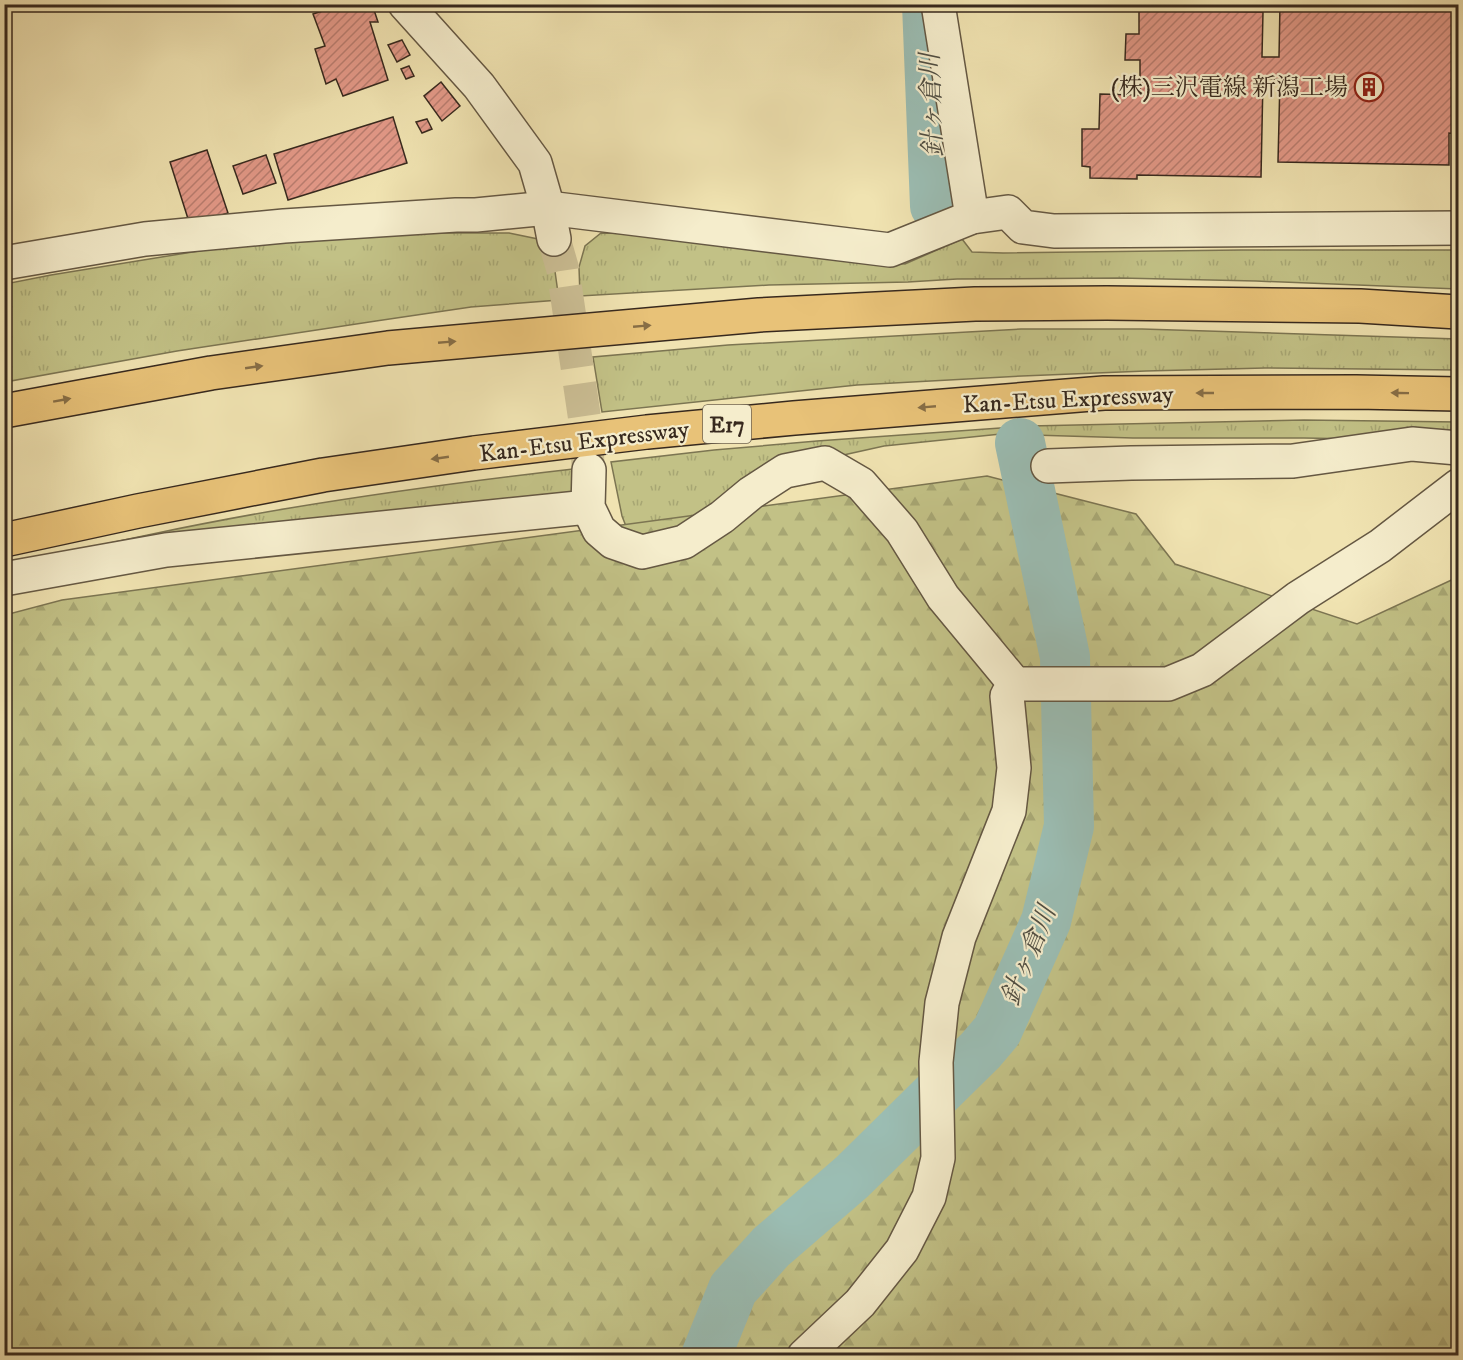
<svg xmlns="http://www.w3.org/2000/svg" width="1463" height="1360" font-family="'IM FELL DW Pica','Noto Serif JP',serif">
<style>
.grass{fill:url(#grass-tufts);stroke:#7c7552;stroke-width:1.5}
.forest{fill:url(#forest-firs);stroke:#7c7552;stroke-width:1.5}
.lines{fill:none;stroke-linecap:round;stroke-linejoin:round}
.river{stroke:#9bbdb3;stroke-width:50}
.building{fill:url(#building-hatch);stroke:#37291e;stroke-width:1.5}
.minor-tunnel{stroke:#cbbe94;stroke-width:33;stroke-dasharray:33 16;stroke-linecap:butt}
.minor-casing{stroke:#655843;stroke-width:36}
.highway-casing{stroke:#37291e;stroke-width:36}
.minor{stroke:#f5edcc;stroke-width:33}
.highway{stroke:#e8c278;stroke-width:33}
.oneway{fill:#876e46}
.labels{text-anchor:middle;stroke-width:4.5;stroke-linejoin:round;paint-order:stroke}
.shield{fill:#f5edcc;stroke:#706452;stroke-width:1.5}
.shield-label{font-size:22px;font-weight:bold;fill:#37291e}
.poi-label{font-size:24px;fill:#37291e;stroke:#f5edcc;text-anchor:end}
.street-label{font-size:24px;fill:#37291e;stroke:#f5edcc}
.water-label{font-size:26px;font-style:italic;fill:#504e43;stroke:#f5edcc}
</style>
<defs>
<pattern id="grass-tufts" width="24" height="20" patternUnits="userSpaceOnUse" patternTransform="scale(1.5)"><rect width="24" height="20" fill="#c2c186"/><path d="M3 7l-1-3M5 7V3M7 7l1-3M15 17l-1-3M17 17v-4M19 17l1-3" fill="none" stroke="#a7a673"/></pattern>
<pattern id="forest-firs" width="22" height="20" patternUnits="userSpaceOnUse" patternTransform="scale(1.5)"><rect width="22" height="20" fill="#c2c186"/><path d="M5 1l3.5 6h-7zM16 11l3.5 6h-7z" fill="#a7a673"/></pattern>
<pattern id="building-hatch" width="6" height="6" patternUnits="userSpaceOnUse" patternTransform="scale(1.5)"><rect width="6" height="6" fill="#e39988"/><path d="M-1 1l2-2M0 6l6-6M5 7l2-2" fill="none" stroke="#b97d6f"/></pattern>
</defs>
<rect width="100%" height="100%" fill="#f0e3b1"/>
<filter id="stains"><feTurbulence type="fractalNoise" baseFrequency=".00333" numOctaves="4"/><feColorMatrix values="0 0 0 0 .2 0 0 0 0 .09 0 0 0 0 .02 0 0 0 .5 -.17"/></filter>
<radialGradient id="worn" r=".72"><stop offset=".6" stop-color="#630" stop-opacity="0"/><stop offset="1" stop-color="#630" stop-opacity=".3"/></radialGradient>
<!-- grass -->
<g class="grass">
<path d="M404,233h105l29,6 14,11 7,50 -88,7 -95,14 -199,30 -172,31v-98l46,-9 246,-40z"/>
<path d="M601,233l37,1 220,26 47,4 57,-25 10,13 31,1 238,-3h217v39l-202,-8 -136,-3 -163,1 -49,3 -139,3 -189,11 -1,-29 6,-21z"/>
<path d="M1021,329h121l316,10v31l-193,-2 -119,3 -124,5 -165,9 -255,27 -9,-55 135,-12z"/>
<path d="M1304,420l154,2v22l-44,-4 -110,-2h-171l-132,-4 -117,12 -99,22 -66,47 -88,24 -9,-23 -11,-54 103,-12 103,-9 213,-15z"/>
<path d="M582,468l-1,35 -576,63c94,-21 189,-42 285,-58 97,-16 195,-29 292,-40z"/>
</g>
<!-- forest -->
<path class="forest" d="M987,476l149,38 39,50 182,60 101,-47v778l-1453,1v-741l57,-15z"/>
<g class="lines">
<!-- river -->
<g class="river">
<path d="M927,4l8,202"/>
<path d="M706,1356l27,-67 38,-42 81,-70 128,-126 17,-20 49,-110 23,-95 -4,-169 -45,-214"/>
</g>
</g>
<!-- building -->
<g class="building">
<path d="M344,4h28l6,18h-8l18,58 -45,16 -7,-17 -10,5 -11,-35 10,-3 -12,-32z"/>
<path d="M1280,4l178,1v129l-9,-1v32l-171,-3 2,-83h-17l-2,98 -124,-2v4l-47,-1v-11l-8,-1v-37h17l1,-35 40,1v-35h-15l1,-26h13v-24l124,2 -1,45h17z"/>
<path d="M402,40l8,15 -13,7 -9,-17z"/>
<path d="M409,66l5,10 -8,3 -5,-10z"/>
<path d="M441,82l19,24 -18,15 -18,-25z"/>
<path d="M393,117l14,46 -119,37 -14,-46z"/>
<path d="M427,119l5,10 -10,4 -6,-11z"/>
<path d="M207,150l21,63 -38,12 -20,-63z"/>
<path d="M266,155l10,28 -33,11 -10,-28z"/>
</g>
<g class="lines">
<!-- minor-tunnel -->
<path class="minor-tunnel" d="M554,239l9,31 24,165 1,33"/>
<!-- minor casing -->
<g class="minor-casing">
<g id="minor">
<path d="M405,4l74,82 56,77 13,45 6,31"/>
<path d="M938,4l34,213"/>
<path d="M4,263l141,-24 139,-13 172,-11h20l72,-7 342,42 82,-33 36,-5 15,15 31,4 404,-3"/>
<path d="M1048,466l83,-3 162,-2 119,-17 46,4"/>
<path d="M589,470l-1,37 11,23 14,12 29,10 42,-10 38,-25 29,-24 34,-22 40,-8 36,21 41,47 41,66 72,87"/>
<path d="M4,579l162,-29 422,-43"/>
<path d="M1015,684h153l34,-14 96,-72 82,-52 78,-60"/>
<path d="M804,1356l56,-53 42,-53 27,-53 9,-39 -2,-96 6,-59 17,-66 50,-126 5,-43 -7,-72 8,-12"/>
</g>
</g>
<!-- highway casing -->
<g class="highway-casing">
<g id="highway">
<path d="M4,411l207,-38 177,-25 371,-33 216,-11 132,-1 253,3 98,6"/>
<path d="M4,540l134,-29 185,-36 151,-22 173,-21 147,-14 310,-25 252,-1 102,2"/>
</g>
</g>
<!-- minor -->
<use href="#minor" class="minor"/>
<!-- highway -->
<use href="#highway" class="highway"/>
</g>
<!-- one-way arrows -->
<defs><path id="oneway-solid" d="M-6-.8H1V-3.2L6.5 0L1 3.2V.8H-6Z" transform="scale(1.5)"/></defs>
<g class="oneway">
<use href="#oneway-solid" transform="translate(642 326) rotate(-5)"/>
<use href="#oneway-solid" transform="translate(447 342) rotate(-5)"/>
<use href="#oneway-solid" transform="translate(254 367) rotate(-8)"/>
<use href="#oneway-solid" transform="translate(1205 393) rotate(180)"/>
<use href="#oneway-solid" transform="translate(1400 393) rotate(-179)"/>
<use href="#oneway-solid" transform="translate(62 400) rotate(-10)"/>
<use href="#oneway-solid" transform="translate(927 407) rotate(175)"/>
<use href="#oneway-solid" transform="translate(440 458) rotate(172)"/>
</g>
<!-- icons -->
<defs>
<g id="building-ring" transform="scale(1.5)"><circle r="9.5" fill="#f5edcc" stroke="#8f2418" stroke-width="1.5"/><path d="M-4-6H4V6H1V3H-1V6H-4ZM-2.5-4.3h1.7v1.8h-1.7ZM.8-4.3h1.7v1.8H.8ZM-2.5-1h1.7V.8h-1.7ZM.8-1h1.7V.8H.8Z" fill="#8f2418"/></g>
</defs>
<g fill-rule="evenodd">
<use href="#building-ring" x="1369" y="87"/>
</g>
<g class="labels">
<!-- shield labels -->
<rect class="shield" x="703" y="405" width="48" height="38" rx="4.5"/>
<g class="shield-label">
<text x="727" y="432">E17</text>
</g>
<!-- poi labels -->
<g class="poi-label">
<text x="1348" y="95">(株)三沢電線 新潟工場</text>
</g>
<!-- street labels -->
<g class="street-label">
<text transform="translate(1068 399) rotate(-3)" y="8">Kan-Etsu Expressway</text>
<text transform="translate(584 441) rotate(-7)" y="8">Kan-Etsu Expressway</text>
</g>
<!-- water labels -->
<g class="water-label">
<text transform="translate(931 105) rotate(-92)" y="9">針ヶ倉川</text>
<text transform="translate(1028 955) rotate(-68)" y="9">針ヶ倉川</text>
</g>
</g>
<!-- margin -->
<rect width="1463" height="1360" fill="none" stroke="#f0e3b1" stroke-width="24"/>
<rect x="6" y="6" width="1451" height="1348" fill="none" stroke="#37291e" stroke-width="3"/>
<rect x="12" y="12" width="1439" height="1336" fill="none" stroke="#37291e" stroke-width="1.5"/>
<rect width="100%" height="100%" filter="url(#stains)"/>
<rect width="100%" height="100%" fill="url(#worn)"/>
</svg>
